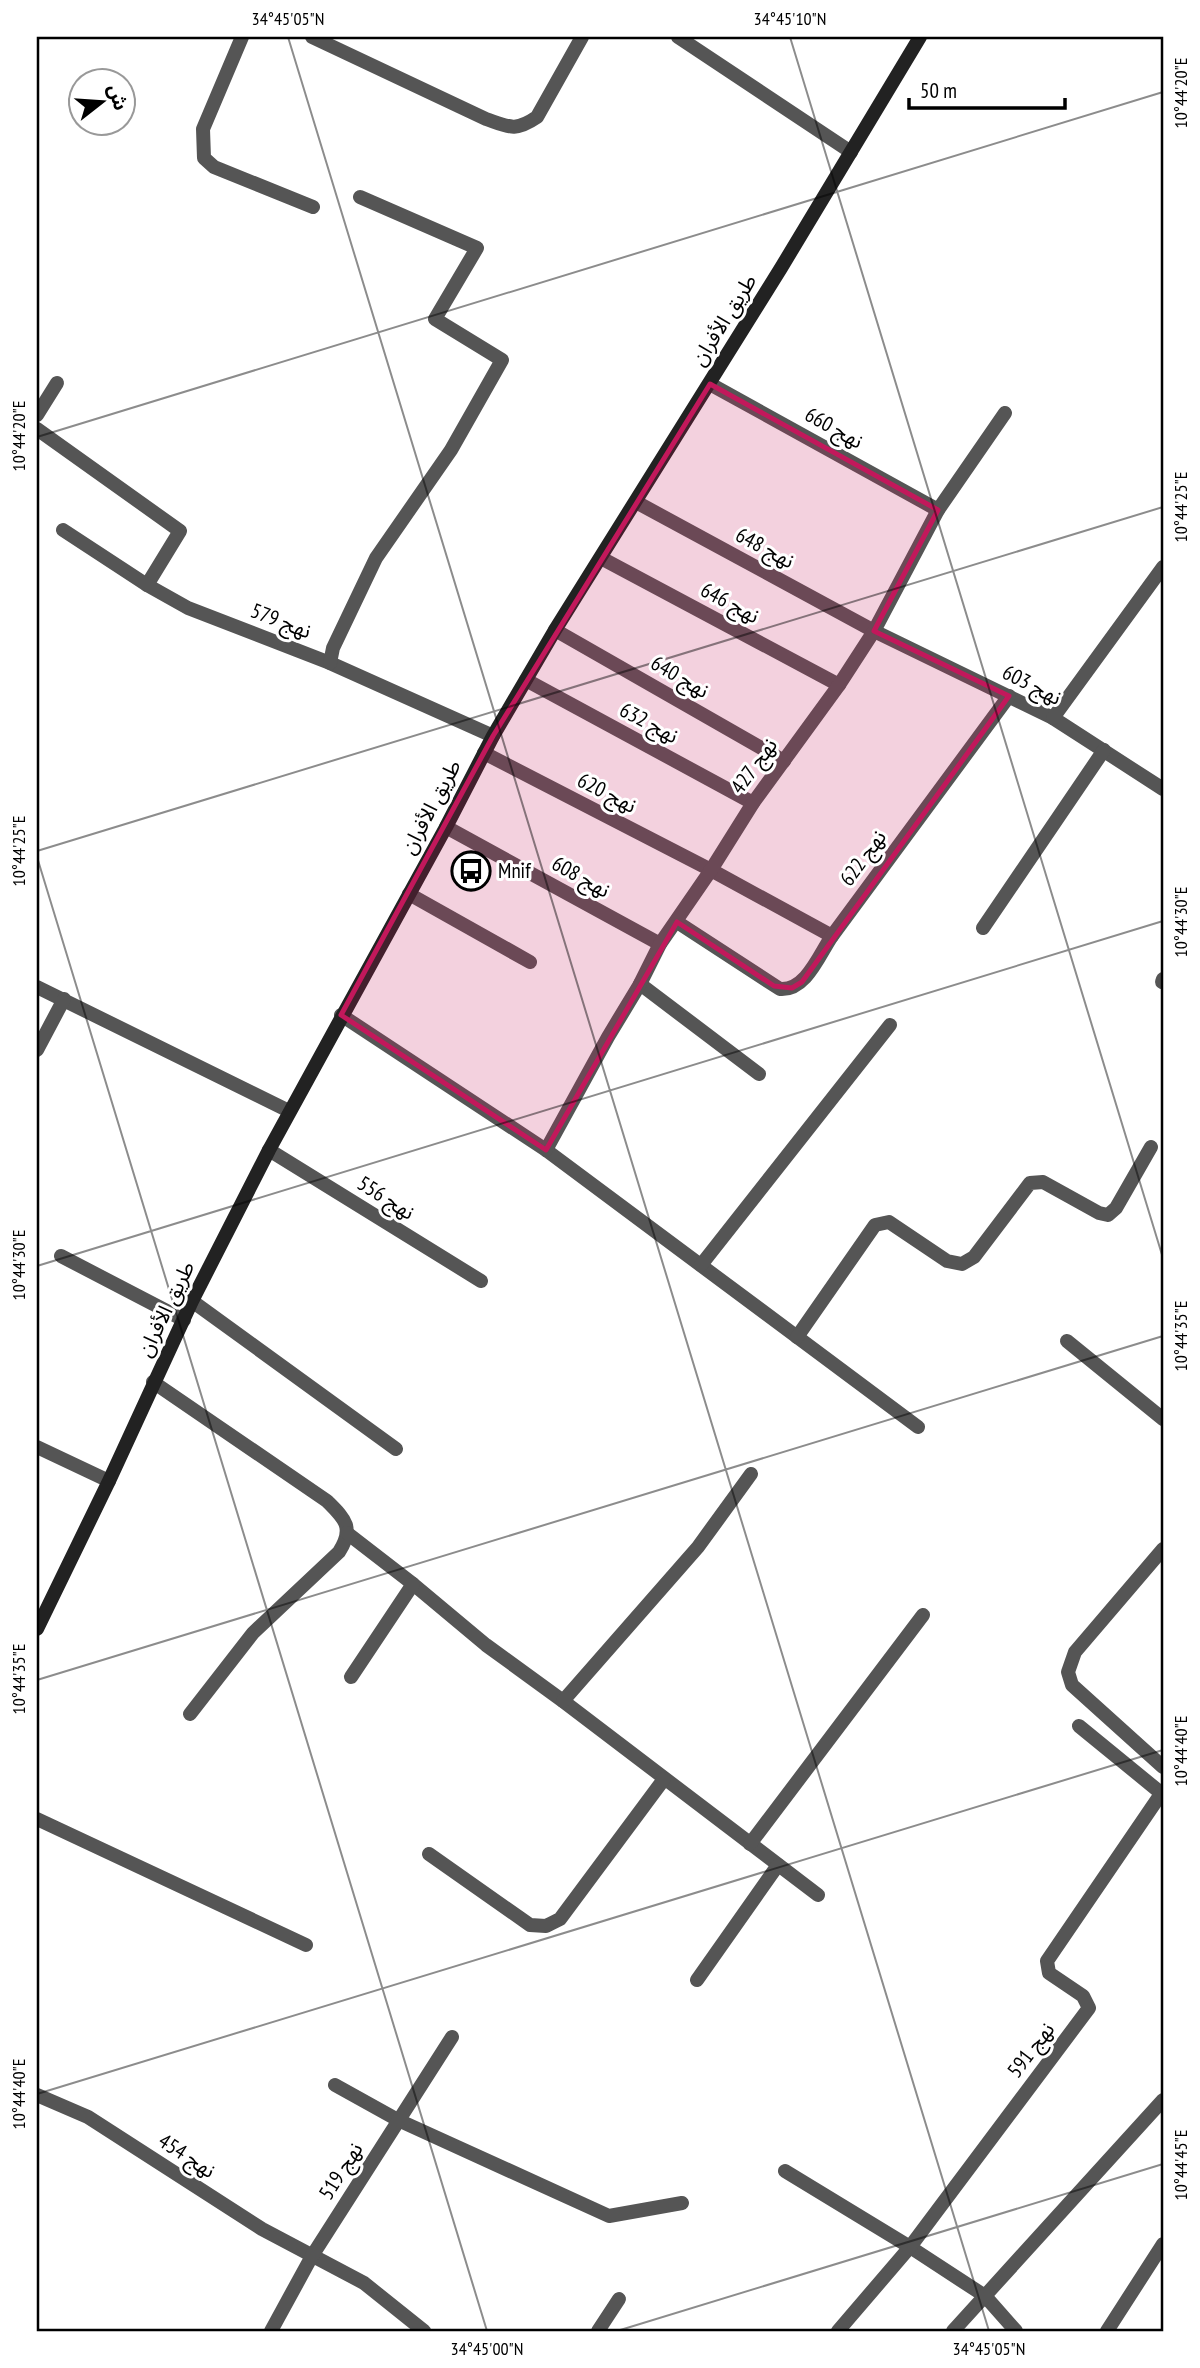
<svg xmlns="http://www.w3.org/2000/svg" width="1200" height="2368" font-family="'PT Sans Narrow','Noto Sans Arabic',sans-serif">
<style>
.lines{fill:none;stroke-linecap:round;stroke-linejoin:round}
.minor{stroke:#555;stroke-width:14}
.tertiary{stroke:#555;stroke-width:14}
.secondary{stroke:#222;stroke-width:14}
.marked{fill:#c2185b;fill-opacity:0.2;stroke:#c2185b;stroke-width:5;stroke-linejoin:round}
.ticks{fill:none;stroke:#000;stroke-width:2;stroke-opacity:0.45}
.labels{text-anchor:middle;stroke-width:6;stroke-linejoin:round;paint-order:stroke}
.street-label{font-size:21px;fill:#000;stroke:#fff}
.poi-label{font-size:21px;fill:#000;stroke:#fff;text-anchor:start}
.neatline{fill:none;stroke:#000;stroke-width:2.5}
.ticks-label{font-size:18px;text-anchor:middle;fill:#000}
</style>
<rect width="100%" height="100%" fill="#fff"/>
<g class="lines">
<!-- minor -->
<g class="minor">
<path d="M242,37l-39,92 1,29 10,9 99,40"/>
<path d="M312,37l174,82c23,8 29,13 51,-2l45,-80"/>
<path d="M678,37l173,115"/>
<path d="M710,384l228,126"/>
<path d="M37,415l20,-32"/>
<path d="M37,429l143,102 -33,54"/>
<path d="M636,502l238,129 179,87 110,71"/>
<path d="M63,530l84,55 41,23 142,55 163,73"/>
<path d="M601,558l238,127"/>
<path d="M555,630l229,131"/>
<path d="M330,663l3,-15 43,-90 75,-108 51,-90 -67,-41 42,-71 -117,-51"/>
<path d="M526,680l227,123"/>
<path d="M1053,718l110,-151"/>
<path d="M484,753l227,117 121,66 177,-240"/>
<path d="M446,827l214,117"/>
<path d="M409,894l121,68"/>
<path d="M677,922l103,67c26,2 39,-34 52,-53"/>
<path d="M983,928l121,-178"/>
<path d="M1162,982l1,-3"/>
<path d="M640,984l119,90"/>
<path d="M37,987l252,124"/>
<path d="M341,1015l205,135 372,277"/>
<path d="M37,1050l27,-51"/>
<path d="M269,1150l212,131"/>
<path d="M546,1150l62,-113 32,-53 20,-40 51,-74 42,-67 86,-118 35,-54 64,-121 67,-97"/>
<path d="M61,1256l123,64"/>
<path d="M701,1265l189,-240"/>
<path d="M192,1301l204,148"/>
<path d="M797,1337l78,-112 14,-3 58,39 15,3 12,-7 56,-74 13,-1 56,31 9,2 8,-7 35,-61"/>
<path d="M1067,1341l96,78"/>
<path d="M153,1382l174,119c17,17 28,26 12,51l-86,81 -63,81"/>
<path d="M347,1533l66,51 73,61 77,56 255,194"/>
<path d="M1163,1549l-88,103 -7,20 4,13 91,82"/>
<path d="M351,1677l62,-93"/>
<path d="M563,1701l135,-154 53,-73"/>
<path d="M1079,1726l82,67"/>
<path d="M37,1819l269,126"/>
<path d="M750,1844l173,-229"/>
<path d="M429,1854l101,71 16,1 14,-7 104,-140"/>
<path d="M697,1980l81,-115"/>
<path d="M335,2085l63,35 211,96 73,-13"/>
<path d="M37,2095l51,22 174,112 102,54 60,48"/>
<path d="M785,2171l125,76 75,49 31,35"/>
<path d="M271,2331l41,-75 140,-219"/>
<path d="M598,2331l21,-32"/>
<path d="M838,2331l72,-84 179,-239 -6,-12 -34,-23 -2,-12 116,-170"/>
<path d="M953,2331l210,-231"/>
<path d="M1107,2331l56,-87"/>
</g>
<!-- tertiary -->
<path class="tertiary" d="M37,1447l72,34"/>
<!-- secondary -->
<path class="secondary" d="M37,1629l72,-148 83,-180 77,-151 177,-323 47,-91 62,-106 226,-362 139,-231"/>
</g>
<!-- marked area -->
<path class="marked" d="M710,384l228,126 -64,121 135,65 -207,286 -10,6 -18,-2 -97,-64 -131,228 -205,-135 152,-279z"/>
<!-- ticks -->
<path class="ticks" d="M288,37l701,2294M790,37l373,1221M37,437l1126,-345M37,851l1126,-344M37,857l450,1474M37,1266l1126,-345M37,1680l1126,-344M37,2094l1126,-344M617,2331l546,-167"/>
<!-- icons -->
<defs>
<g id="bus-ring" transform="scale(2.0125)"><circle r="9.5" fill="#fff" stroke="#000" stroke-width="1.5"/><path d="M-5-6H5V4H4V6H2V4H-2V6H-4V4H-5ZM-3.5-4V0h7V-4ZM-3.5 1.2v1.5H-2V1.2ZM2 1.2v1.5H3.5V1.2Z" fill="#000"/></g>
</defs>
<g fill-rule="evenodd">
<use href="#bus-ring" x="471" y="871"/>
</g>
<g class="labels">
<!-- street labels -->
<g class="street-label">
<text transform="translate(724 320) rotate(-58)" y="7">طريق الأفران</text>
<text transform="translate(834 428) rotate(29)" y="7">نهج 660</text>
<text transform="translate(765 548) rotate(28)" y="7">نهج 648</text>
<text transform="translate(730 603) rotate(28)" y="7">نهج 646</text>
<text transform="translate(281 621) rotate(21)" y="7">نهج 579</text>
<text transform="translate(680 677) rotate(30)" y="7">نهج 640</text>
<text transform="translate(1032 685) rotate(27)" y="7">نهج 603</text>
<text transform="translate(649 723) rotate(28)" y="7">نهج 632</text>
<text transform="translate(754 766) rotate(-54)" y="7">نهج 427</text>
<text transform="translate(607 793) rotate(27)" y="7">نهج 620</text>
<text transform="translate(431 807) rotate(-62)" y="7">طريق الأفران</text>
<text transform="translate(863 858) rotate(-54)" y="7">نهج 622</text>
<text transform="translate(581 877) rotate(29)" y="7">نهج 608</text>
<text transform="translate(386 1198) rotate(32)" y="7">نهج 556</text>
<text transform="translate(166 1309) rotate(-64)" y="7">طريق الأفران</text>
<text transform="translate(1031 2050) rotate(-53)" y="7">نهج 591</text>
<text transform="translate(187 2156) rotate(33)" y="7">نهج 454</text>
<text transform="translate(341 2171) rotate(-58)" y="7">نهج 519</text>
</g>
<!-- poi labels -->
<g class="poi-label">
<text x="498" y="878">Mnif</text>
</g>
</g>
<!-- border -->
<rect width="1200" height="2368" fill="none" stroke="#ffffff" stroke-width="77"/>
<!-- north arrow -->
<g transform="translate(102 102) rotate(73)"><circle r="33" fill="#ffffff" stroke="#999999" stroke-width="2"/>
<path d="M0-5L12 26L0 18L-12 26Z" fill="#000000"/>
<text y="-10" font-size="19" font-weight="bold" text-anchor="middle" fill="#000000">ش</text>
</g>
<!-- scale -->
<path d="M909 98v10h156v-10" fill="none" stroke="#000000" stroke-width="3.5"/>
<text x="920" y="98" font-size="21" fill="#000000" stroke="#ffffff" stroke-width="5" paint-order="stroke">50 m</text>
<rect x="38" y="38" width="1124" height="2292" class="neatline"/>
<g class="ticks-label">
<text x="288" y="25">34°45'05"N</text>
<text x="790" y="25">34°45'10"N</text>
<text transform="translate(1181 93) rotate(-90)" y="6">10°44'20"E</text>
<text transform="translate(19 436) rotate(-90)" y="6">10°44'20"E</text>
<text transform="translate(1181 507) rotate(-90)" y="6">10°44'25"E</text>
<text transform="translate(19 851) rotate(-90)" y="6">10°44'25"E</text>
<text transform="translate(1181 922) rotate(-90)" y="6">10°44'30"E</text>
<text transform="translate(19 1265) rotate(-90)" y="6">10°44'30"E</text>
<text transform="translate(1181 1336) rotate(-90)" y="6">10°44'35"E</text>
<text transform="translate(19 1679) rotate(-90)" y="6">10°44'35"E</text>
<text transform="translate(1181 1751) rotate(-90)" y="6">10°44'40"E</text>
<text transform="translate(19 2094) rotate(-90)" y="6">10°44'40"E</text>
<text transform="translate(1181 2165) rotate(-90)" y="6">10°44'45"E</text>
<text x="487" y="2355">34°45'00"N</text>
<text x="989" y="2355">34°45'05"N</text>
</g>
</svg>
